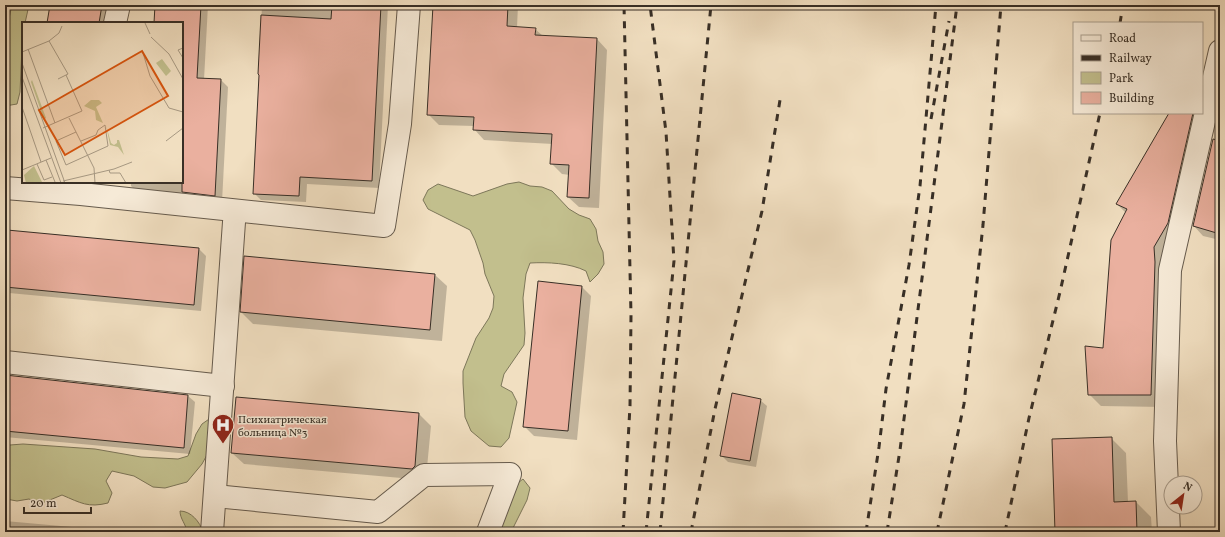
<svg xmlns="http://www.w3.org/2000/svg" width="1225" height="537" font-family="Vollkorn,serif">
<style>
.green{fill:#c2bf8d;stroke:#7d775a}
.shadow{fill:#0003}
.building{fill:#eab09f;stroke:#382f26}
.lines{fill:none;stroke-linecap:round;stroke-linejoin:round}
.minor-casing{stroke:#665b4d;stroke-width:24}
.minor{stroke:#f6ead7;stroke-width:22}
.rail{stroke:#382f26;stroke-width:3;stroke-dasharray:7 7;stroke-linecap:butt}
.labels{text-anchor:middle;stroke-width:3;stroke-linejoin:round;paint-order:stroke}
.poi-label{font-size:11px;fill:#382f26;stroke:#f6ead7;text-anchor:start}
.inset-road{fill:none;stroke:#a79983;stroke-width:1}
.view{fill:#d6550f;fill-opacity:0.15;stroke:#d6550f;stroke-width:2}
.inset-edge{fill:none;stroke:#382f26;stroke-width:2}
</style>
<rect width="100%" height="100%" fill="#f1dfc1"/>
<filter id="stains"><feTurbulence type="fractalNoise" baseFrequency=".005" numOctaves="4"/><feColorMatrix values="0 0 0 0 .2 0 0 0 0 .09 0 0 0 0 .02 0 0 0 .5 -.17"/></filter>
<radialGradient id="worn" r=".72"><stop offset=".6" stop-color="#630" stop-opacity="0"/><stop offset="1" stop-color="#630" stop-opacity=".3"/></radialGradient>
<!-- green -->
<g class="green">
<path d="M12,5h17l-4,18h-2l-3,69 -3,12 -12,2v-70z"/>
<path d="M519,182l11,4 12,1 10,4 17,18 10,6 11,4 6,10 2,12 5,11 1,12 -6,10 -8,8 -4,-11c-16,-8 -38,-9 -56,-8l-4,11 -3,24 2,35 -1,12 -20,29 -3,12 11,6 5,10 -8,36 -8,9 -12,-1 -18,-15 -6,-14 -2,-34v-12l13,-33 13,-20 4,-10 1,-12 -9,-22 -2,-11 -8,-23 -5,-10 -42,-21 -5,-9 5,-10 10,-6 35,12 34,-12z"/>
<path d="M212,417l-4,36 -6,11 -15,18 -22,6 -12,-1 -19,-11 -22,-5 -6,10 6,12 -4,10c-20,5 -27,0 -46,-8l-22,9 -11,-5 -12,2 -11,-2 -1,-2v-46l5,-6 13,-1 72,5 46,8 37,2 10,-3 8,-22 6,-10z"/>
<path d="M523,479l7,9 -3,12 -16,32h-24l-1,-24z"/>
<path d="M180,511c11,0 20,11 23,21h-16c-1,-8 -7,-13 -7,-21z"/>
</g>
<!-- shadow -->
<g class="shadow">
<path d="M52,5h68l-4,18h-68z"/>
<path d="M156,5h52l-4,75h17l7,7 -6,115 -84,-9 -7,-7v-4h51v-159h-27z"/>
<path d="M262,5h126l-9,183 -72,-4 -1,18 -45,-2 -7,-7 6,-117 -1,-2z"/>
<path d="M434,5h84l-1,23 18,1 8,7 54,3 10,11 -8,158 -20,-1 -11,-10 2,-22 -8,-1 -10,-10 1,-20 -69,-4 -10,-11v-3l-35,-1 -11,-11z"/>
<path d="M1170,113h26l-16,122 -17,172 -62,-1 -12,-12 15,-44 22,-137 -9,-9z"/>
<path d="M1220,142v98l-17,-4 -9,-10z"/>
<path d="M52,182h34l-1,6z"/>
<path d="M8,232l191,17 7,7 -5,55 -192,-18 -4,-4v-26z"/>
<path d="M435,275l12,11 -5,55 -189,-17 -12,-12z"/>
<path d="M582,287l9,9 -14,144 -43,-4 -10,-10z"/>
<path d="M5,376l183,20 7,6 -5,52 -185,-17z"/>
<path d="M237,398l182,16 12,12 -5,52 -2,2 -180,-16 -12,-11z"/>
<path d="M760,400l7,6 -11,61 -28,-5 -7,-7z"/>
<path d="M1111,438l15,15 2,49h8l15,15 1,15h-96z"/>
<path d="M5,521l123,11h-123z"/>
</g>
<!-- building -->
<g class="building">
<path d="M50,5h52l-3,18h-52z"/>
<path d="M155,5h46l-4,73 24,1 -6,117 -33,-4v-169h-28z"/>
<path d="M332,5h49l-9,176 -72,-4 -1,19 -46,-2 6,-119 -1,-1 3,-59 70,4z"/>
<path d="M433,5h75l-1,21 29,2 -1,7 62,3 -8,160 -22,-1 2,-32 -19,-1 2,-30 -79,-4 1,-13 -47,-2z"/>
<path d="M1169,113h24l-25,110 -14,24 1,15 -4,133h-63l-3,-49 18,2 8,-108 16,-31 -11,-5z"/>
<path d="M1213,139l7,2v93l-27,-8z"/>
<path d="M7,230l192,18 -5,57 -189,-18v-35z"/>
<path d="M244,256l191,18 -5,56 -190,-18z"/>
<path d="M538,281l44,5 -14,145 -45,-4z"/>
<path d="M5,375l183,20 -4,53 -179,-17z"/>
<path d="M732,393l29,6 -11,62 -30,-5z"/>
<path d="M236,397l183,16 -4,53 -3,3 -181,-16z"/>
<path d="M1112,437l2,65 22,-1 1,31h-82l-3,-93z"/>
</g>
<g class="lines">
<!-- minor casing -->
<g class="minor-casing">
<g id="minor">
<path d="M115,23l4,-18"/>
<path d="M5,188l76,6 303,32 16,-102 9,-119"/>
<path d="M5,362l218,24"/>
<path d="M215,496l163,16 46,-37 86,-1 -22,58"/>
<path d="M212,532l22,-310"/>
<path d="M1169,532l-4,-91 5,-171 50,-219"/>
</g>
</g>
<!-- minor -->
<use href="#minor" class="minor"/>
<!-- rail -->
<g class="rail">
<path d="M1120,23l3,-18"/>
<path d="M931,119l18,-98"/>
<path d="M623,532l7,-126 1,-91 -7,-310"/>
<path d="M646,532l28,-271 -8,-129 -16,-127"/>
<path d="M660,532l51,-527"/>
<path d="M691,532l24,-123 47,-198 18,-111"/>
<path d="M866,532l13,-85 7,-58 23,-124 11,-79 16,-181"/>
<path d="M887,532l13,-82 57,-445"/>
<path d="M937,532l27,-128 19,-179 18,-220"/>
<path d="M1005,532l24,-114 31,-126 40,-179"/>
</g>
</g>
<!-- icons -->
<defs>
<g id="hospital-pin" transform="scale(1.15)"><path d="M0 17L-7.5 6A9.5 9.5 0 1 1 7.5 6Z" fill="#8f2418" stroke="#f6ead7"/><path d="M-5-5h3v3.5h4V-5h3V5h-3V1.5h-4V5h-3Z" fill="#fff"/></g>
</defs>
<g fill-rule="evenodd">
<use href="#hospital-pin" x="223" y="425"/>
</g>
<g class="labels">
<!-- poi labels -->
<g class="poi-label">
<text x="238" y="423">Психиатрическая<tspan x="238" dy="13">больница №3</tspan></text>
</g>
</g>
<!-- overview -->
<g transform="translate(22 22)">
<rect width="161" height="161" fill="#f1dfc1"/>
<path d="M140,37l9,12 -5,5 -10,-13zM10,58l14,38 -2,2 -13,-38zM69,78h8l3,3 -6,4 7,16 -7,-3 -1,-9 -11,-5zM84,103l5,18 3,2 3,-2v-3h2l5,15 -6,-8 -8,-2zM12,144l8,16 -16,1 -2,-8z" fill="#c2bf8d"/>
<path class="inset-road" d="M123,1l5,11M129,15l18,17 14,25M27,19l19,33 -10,5M161,26l-5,2 5,8M6,27l27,74M0,30l27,-11 10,-8 3,-7M121,31l7,23 19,32 14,4M0,41l43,120M0,55l39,106M0,85l19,55M47,96l25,50 1,15M21,106l39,-17 -16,-36M54,110l-20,9 10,24 42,-19 -3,-21 -7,5 -2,5 -15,6M144,119l17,-13M24,138l9,22M15,142l7,16 8,-3M0,148l29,-12M87,148l1,3h10l6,10M41,159l51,-12 18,-7"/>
<path class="view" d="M120,29l26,45 -103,59 -26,-45z"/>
<rect width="161" height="161" class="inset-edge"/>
</g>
<!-- margin -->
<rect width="1225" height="537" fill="none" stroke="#f1dfc1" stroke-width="20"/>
<rect x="6" y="6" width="1213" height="525" fill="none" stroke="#382f26" stroke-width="2"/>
<rect x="10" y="10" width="1205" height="517" fill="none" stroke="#382f26"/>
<!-- legend -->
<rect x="1073" y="22" width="130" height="92" fill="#f6ead7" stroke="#aa9f90"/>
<rect x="1081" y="35" width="20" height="6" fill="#f6ead7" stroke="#aa9f90"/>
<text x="1109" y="42" font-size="12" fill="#382f26">Road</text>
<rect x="1081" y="55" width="20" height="6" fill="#382f26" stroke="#aa9f90"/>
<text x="1109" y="62" font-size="12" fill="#382f26">Railway</text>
<rect x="1081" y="72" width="20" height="12" fill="#c2bf8d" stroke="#aa9f90"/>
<text x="1109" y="82" font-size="12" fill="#382f26">Park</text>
<rect x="1081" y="92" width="20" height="12" fill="#eab09f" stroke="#aa9f90"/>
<text x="1109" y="102" font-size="12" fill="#382f26">Building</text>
<!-- north arrow -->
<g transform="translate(1183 495) rotate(30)"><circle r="19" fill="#f6ead7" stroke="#aa9f90"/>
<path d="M0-3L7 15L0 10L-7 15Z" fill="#8f2418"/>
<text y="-6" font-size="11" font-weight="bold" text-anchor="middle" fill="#382f26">N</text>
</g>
<!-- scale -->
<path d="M24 507v6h67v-6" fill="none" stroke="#382f26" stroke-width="2"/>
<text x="30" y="507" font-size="12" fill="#382f26" stroke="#f6ead7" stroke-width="3" paint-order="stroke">20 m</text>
<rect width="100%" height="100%" filter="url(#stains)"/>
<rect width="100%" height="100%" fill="url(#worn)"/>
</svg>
